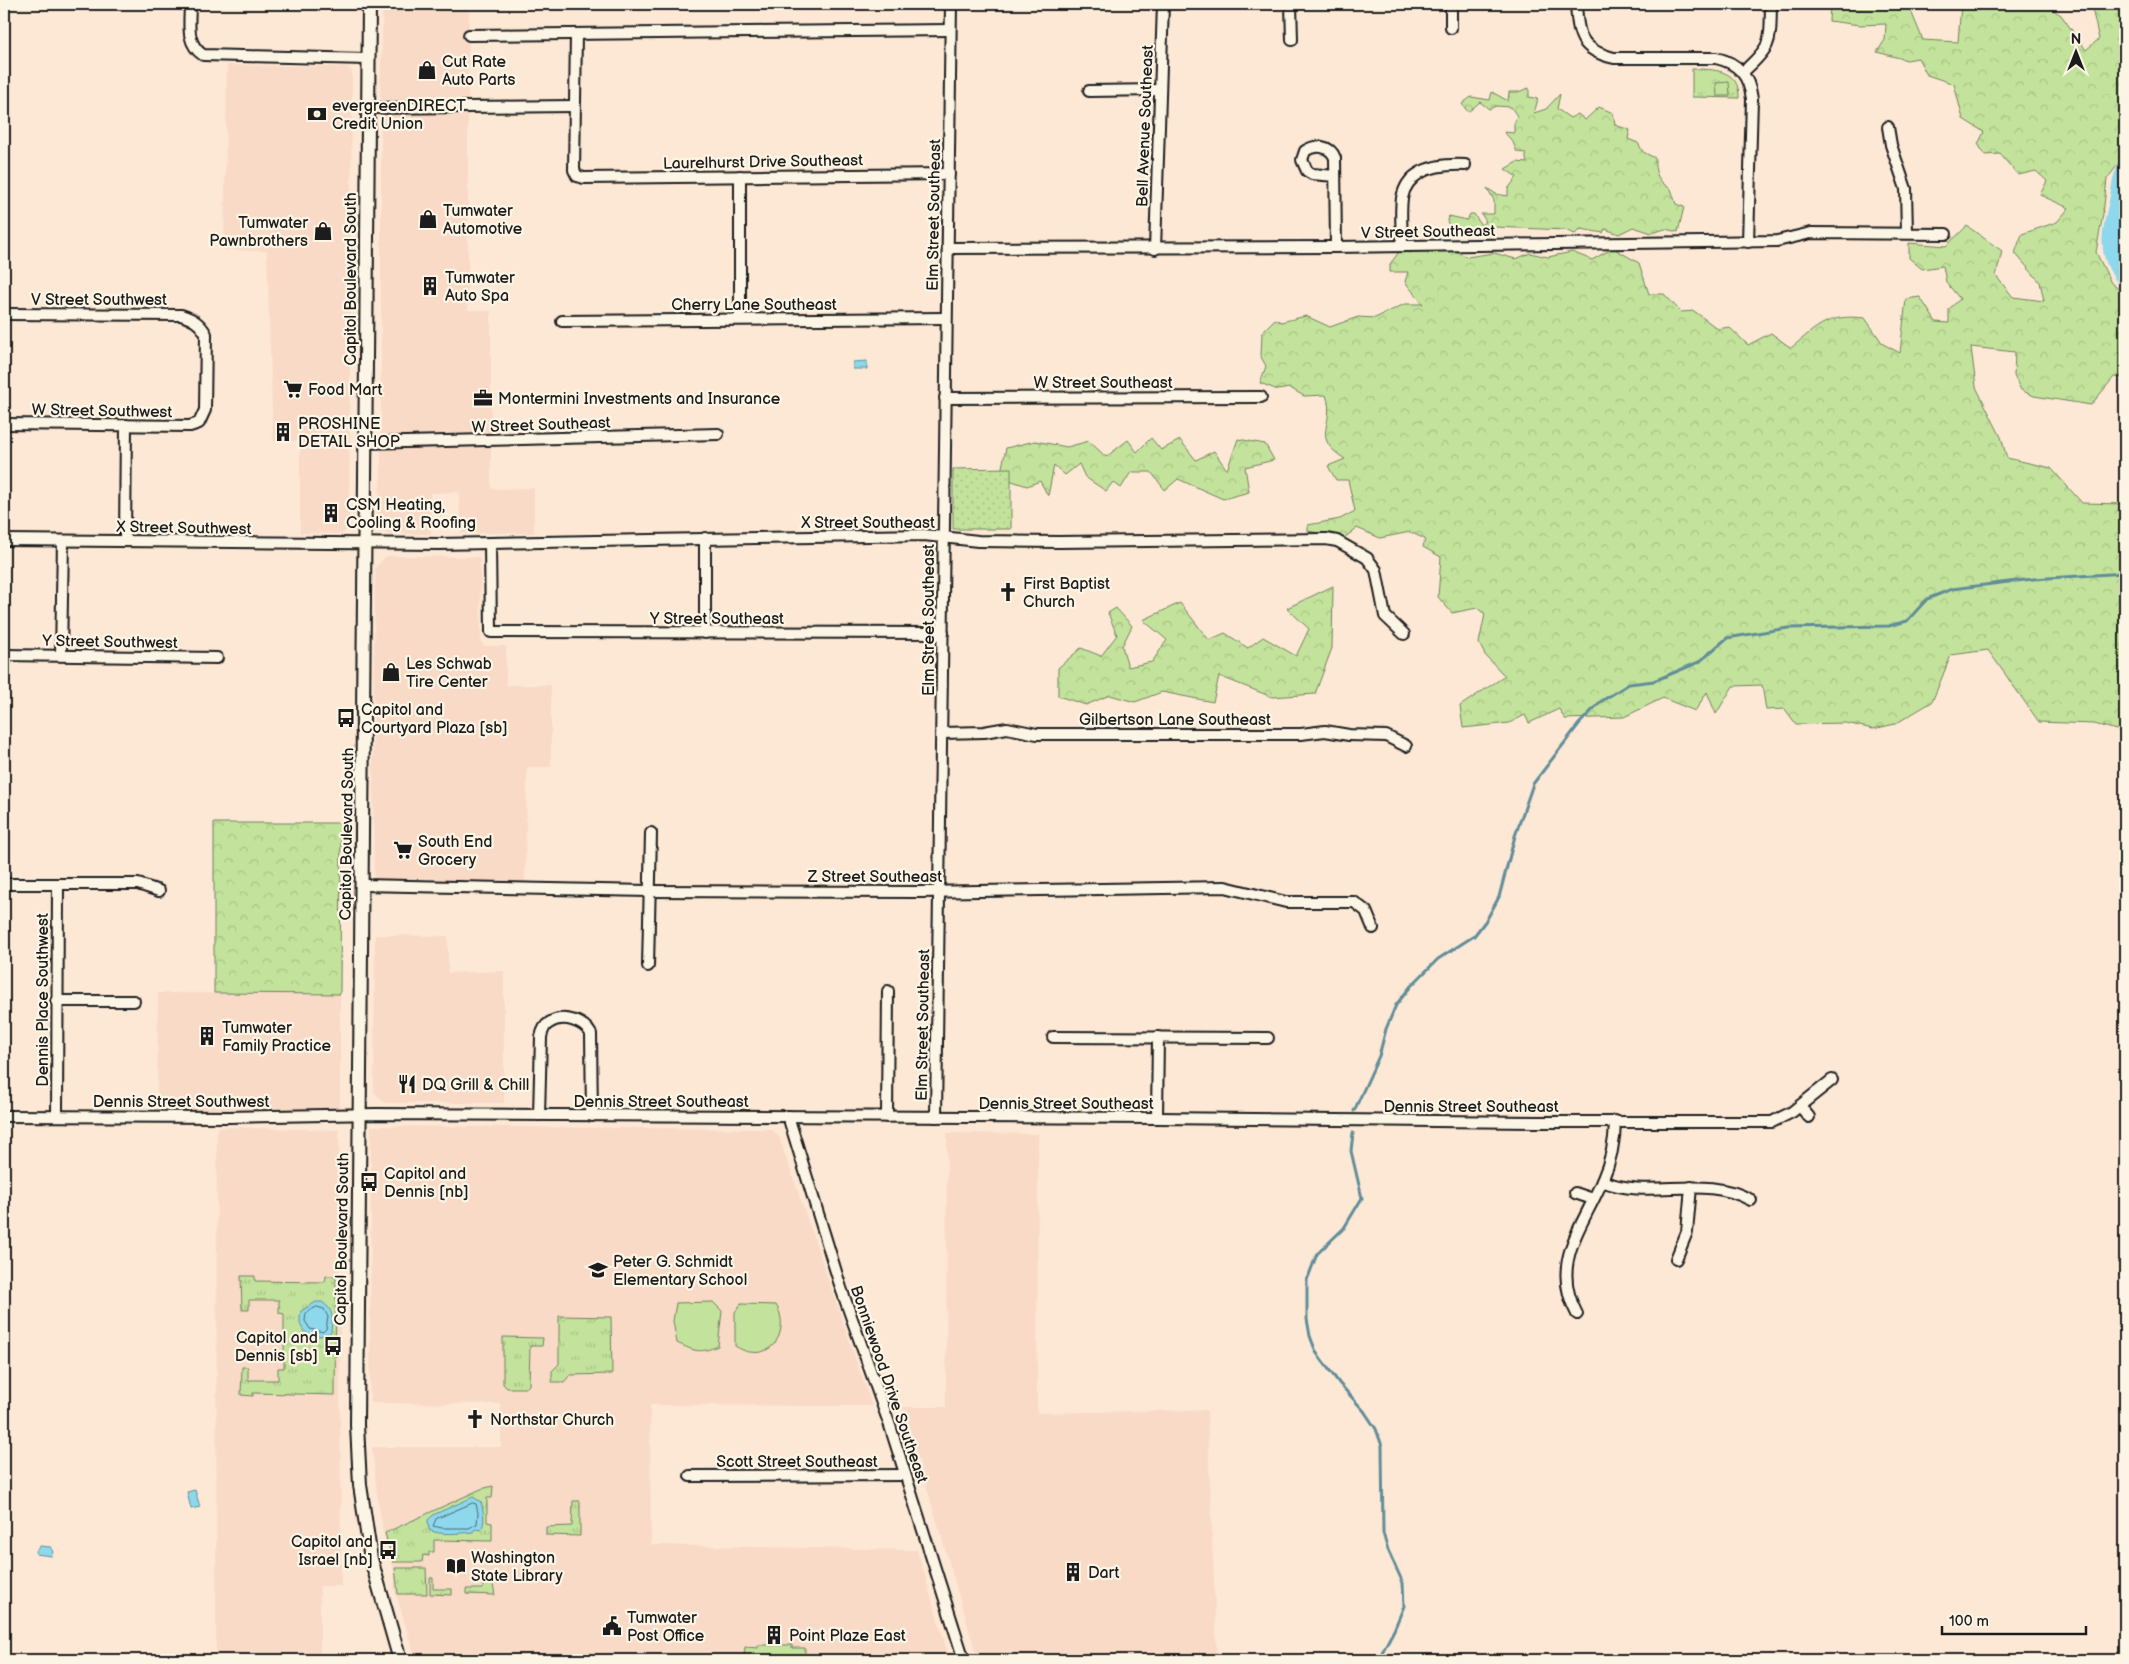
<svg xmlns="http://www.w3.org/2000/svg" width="2129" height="1664" font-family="'Balsamiq Sans',sans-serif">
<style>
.built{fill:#f8dac7}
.grass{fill:url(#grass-tufts);stroke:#70805c}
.forest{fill:url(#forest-crowns);stroke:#70805c}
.garden{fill:url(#garden-dots);stroke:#70805c}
.pitch{fill:#c3e39c;stroke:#70805c}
.water{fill:#8dd8ed;stroke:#608d99}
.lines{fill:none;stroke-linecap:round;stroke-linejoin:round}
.shore{stroke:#496770;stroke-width:1}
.stream{stroke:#608d99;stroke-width:3}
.river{stroke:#8dd8ed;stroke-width:18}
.minor-casing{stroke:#1c1c1c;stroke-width:14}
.major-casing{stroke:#1c1c1c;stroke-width:16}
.minor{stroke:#fcf5e5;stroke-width:10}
.major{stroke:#fcf5e5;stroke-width:12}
.labels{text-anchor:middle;stroke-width:4.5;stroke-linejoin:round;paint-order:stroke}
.poi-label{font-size:16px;fill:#1c1c1c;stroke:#fcf5e5;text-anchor:start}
.street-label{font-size:16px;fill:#1c1c1c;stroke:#fcf5e5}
</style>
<defs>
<pattern id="grass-tufts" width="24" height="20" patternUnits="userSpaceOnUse" patternTransform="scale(1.25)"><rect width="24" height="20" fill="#c3e39c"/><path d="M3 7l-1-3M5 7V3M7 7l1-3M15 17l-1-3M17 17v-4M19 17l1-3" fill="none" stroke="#a7c286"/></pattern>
<pattern id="forest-crowns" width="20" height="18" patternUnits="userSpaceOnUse" patternTransform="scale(1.25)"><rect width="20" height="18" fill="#c3e39c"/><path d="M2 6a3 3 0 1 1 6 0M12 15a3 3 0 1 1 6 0" fill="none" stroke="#a7c286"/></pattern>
<pattern id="garden-dots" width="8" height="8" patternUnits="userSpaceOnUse" patternTransform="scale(1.25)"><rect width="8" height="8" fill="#c3e39c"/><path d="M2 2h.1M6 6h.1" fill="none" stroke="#a7c286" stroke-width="1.8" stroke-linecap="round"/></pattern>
</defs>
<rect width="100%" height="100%" fill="#fde8d5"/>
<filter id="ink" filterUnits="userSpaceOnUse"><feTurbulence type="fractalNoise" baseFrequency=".02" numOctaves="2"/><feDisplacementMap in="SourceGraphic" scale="10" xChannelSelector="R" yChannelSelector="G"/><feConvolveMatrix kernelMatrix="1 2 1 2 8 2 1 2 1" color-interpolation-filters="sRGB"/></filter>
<g filter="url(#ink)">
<!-- built -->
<g class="built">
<path d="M383,4h86l-1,96h-85l-3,-3z"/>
<path d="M227,65l120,2 4,3 1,4 -3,446 -2,10 -6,4 -41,-1v-92h-27l-6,-190 -43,-1z"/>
<path d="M381,114h87v196l23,1v178l43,-1v45h-73l-2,-41 -29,1 1,41h-43l-8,-3 -3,-7 4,-52z"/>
<path d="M386,556l94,1 1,85 3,4h22v39h45v82h-24l-2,120 -151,-2 -1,-119 2,-198z"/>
<path d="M375,935l73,1v37l56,-2v132h-119l-11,-11z"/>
<path d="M158,993l182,1v119h-183z"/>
<path d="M371,1126l400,3 8,8 93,269 -222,-1 1,140 266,5 33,110h-534l-22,-72 1,-13 -7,-28 -3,-4 -8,-48 -5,-48h129v-43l-131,-1z"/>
<path d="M217,1127l122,3 2,456h-21v74h-104z"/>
<path d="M947,1133l91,1 -1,279 170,-3 10,250h-239l-75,-253h43z"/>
</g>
<!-- grass -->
<g class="grass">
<path d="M1692,69c21,0 48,0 47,29l-47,-1z"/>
<path d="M241,1276h14v5l70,1 1,-6h10l-1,119 -82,-2v3l-12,-1 1,-28h6v13h30v-12h6v-54l-5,-1v-13h-30v10h-7z"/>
<path d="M559,1316l52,1 1,57 -42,1 -6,7h-12v-11l7,-7z"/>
<path d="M503,1337l40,1 -1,8h-12l-1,39 -3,3h-19l-4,-4z"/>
<path d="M493,1486l-1,12h-5v24l5,1v18l-58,-1v12h-5v4l-6,-1 -1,7h-29l-8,-29 96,-44z"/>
<path d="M573,1501h7v35l-34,-1v-8l26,-1z"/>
<path d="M395,1568h31l1,26h-29z"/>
<path d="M430,1578h3v11h19v6l-22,-1z"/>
<path d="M483,1579h9l3,16 -29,-1v-5h17z"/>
<path d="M758,1645h34v3h13v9h13v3h-86v-3l12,-1 1,-9 13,1z"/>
</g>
<!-- forest -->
<g class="forest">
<path d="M1830,4h78l15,36 35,2 3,-38h83l17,11 25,35 13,-11 -8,-35h34v151l-18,24 -4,35 -7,38 15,31 14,11v84l-11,-1 -23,28 -57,-9 -13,-6 -7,-14 1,-24 -44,-5 5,40 25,50 6,21 44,10 31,35 43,1v228l-31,-8 -55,-2 -51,-72 -37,5 -19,47 -37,22 -22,5 -27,-6 -50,1 -11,-15 -19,1 -4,-25 -29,1 -17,28 -9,-22 -12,19 -32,-13 -39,19 -59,2 -6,-10 -30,14 -4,-8 -16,8 -46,5 -3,-22 45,-30 -20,-21 -6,-12 6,-29 -8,-6 -25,5 -14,-16 3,-40 -18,-10 2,-8 -15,-7 -30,6 -23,-10 -13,10 -36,-7v-6l32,-6 15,-8 -7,-31h-12l-8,-14 17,-7c-37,-23 -8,-34 -19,-64l-22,1 -14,-8 -12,2 -18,-7 6,-17 -5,-9 1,-25 13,-13 6,3 25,-6 24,11 28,-10 17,1 30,-14h18l-18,-22 3,-10h-18v-8l12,-16h49l16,9 27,-4 22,6 14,-6 18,4 24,-5 20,8 21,-12 26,15 10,31h15l17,18 13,-1 24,18 11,-2 19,18 23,-12 20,15c28,-23 36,-34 74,-30l18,26 17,9 6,-54 14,-2 16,25 13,1v-14l11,-10 -14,-17 -3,-16 -21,3 -13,-11v-15l37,3 21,-20 35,25 -6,25 17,21 31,4 -4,-19 -25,-29 7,-19 35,-12 12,-14 -29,-13 7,-14 -11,-10 -18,4 -18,-21 -15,1 -7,-11 6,-12 -21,-13 -9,-35 -27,-9 -9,-17 -11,2 -30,-8 8,-12 1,-16 -26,1 -31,-4z"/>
<path d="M1529,88v9l9,2 -4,14 12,-4 14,-15 -3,15 13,9 8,-4 7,6 14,-13 14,6 2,12 15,5 -2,9 10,4 5,9 12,6c-1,14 3,24 16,31l5,15 8,3 -6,25 -13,-3 -13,4 -19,-6 -14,7 -14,-5 -2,4 -22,-4 -6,5 -10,-4 -71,-3 -6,9 -14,-8 -18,5 -9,-11 2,-6 18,4 3,-6h4l7,11 5,-4 -5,-7h13v-14l-7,-12 9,6 12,2v-7l9,-12 -12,-8 12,-7 10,1 -2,-10 -8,-1 -4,-10 -9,-10 10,1v-9l3,-8 -6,-9 -15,-1 -7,3 -9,-7 -12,10 -6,-8 9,-7 19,3 2,-8 16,9 1,-9h9z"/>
<path d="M1151,438l10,12 19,-10 16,20 18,-9 13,19 11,-31 27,5 9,16 -29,7 4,25 -26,7 -45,-20 -13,11 -14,-18h-20l-10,16 -8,-6 -7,9 -21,-14 -6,-13 -14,11 -11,-10 -6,31 -8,-15 -13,5 -27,-9 6,-29 29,-7 32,6 22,-6 17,16 22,-17 9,12z"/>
<path d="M1333,586l-1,62 -17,46 -43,3 -53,-21 -6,26 -51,-10 -27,10 -25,-7 -24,10 -28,-9v-28l23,-20 20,8 16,-21 -9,-22 8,-5 16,18 -10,20 6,21 24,-5 15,-22 -24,-20 37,-17 29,37 16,-7 23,15 15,-11 33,19 13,-27 -22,-21z"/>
<path d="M214,823h127l-1,171 -126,-1z"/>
</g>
<!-- garden -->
<path class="garden" d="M1011,468v61h-58v-60z"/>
<!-- pitch -->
<g class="pitch">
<path d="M1729,82l1,14h-13l-1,-13z"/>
<path d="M713,1302l9,9 -4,35c-19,8 -23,5 -41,-3l-4,-22 3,-18z"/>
<path d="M741,1304l35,1c13,20 1,52 -26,47 -5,0 -11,-4 -15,-6v-34z"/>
</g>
<!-- water -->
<g class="water">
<path d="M867,361v8h-14v-7z"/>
<path d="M316,1302h6c13,9 10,16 9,30 -8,6 -23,6 -29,-4 -3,-5 -2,-12 -1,-17z"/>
<path d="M195,1490l5,17 -9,2 -4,-17z"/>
<path d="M473,1497l8,5c2,8 5,20 0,28l-6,-1 -2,3c-13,1 -32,4 -44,-2l-1,-10 5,-5z"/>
<path d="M40,1546l11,1 2,5 -2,4 -15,-2v-3z"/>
</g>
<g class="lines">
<!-- shore -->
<g class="shore">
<path d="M317,1307l7,2 4,8 -2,12 -3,3 -13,-3 -5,-8 1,-8z"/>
<path d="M473,1503l3,1 2,9 -1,11 -8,4h-27l-9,-2 3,-7z"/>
</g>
<!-- stream -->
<g class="stream">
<path d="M1354,1111l25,-55 7,-27 10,-24 15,-19 27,-27 36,-23 13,-17 12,-22 16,-61 18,-52 46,-60 21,-22 29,-18 25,-3 45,-19 28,-24 61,-10 101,-2 18,-5 20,-22 25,-10 81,-10 92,-6"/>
<path d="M1353,1133l-2,18 11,47 -18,30 -27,26 -10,26v39l3,17 6,16 23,31 25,28 12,18 6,17 1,87 5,17 15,33 1,23 -10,24 -16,30"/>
</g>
<!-- river -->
<path class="river" d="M2125,171c-4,10 -5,21 -7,31 -7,29 -13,51 7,76"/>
<!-- minor casing -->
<g class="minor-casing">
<g id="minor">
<path d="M190,4c0,19 -5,39 13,51l165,4"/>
<path d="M1291,4l1,36"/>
<path d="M1576,4c2,31 4,46 38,54h102c23,5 33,18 36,41l-4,143"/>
<path d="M1451,28v-24"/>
<path d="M576,34l-2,136 3,6 7,2 365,-4"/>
<path d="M469,35l481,-5"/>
<path d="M1743,72c30,-27 27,-29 28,-68"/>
<path d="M1089,91l70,-1"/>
<path d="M368,108l206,-2"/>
<path d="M1888,127l3,18 15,44 1,44"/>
<path d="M740,176v143"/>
<path d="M1335,176l-23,-2 -5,-3 -5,-11 3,-9c10,-7 25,-6 30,7l1,89"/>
<path d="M1402,245c0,-15 -2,-32 0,-47 6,-30 38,-34 63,-33"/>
<path d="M948,248l388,-1 441,-6 34,-8 135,1"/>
<path d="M1155,249l8,-245"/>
<path d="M4,314l177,1c12,4 19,8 25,19l-1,76 -6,13 -9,3 -186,-2"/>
<path d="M562,321l384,-3"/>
<path d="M945,398l316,-1"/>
<path d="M365,443l353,-9"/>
<path d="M4,540l435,4 485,-9 54,6 81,1 267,-3 11,2 30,17 9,12 9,46 19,18"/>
<path d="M125,541l1,-116"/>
<path d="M490,543l1,89 452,1"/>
<path d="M705,633v-95"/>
<path d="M4,655l213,3"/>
<path d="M61,655l2,-114"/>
<path d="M942,733l42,-1 23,-4 30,6h264l24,-3 24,4 37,1 20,10"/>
<path d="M4,884h134l21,7"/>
<path d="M362,885l287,6 271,1 305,-5 61,15h68l12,9 7,17"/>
<path d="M648,966l3,-133"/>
<path d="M56,1001h78"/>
<path d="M1053,1037l215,1"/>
<path d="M1800,1106l9,11"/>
<path d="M539,1115l2,-78c1,-5 3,-11 8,-14 14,-9 35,-2 42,11l1,82"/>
<path d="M4,1116l225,1 146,-3 782,4 378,4h237l20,-10 40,-32"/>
<path d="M57,1116l1,-232"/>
<path d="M788,1116l53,172 49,138 74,234"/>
<path d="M887,1117l1,-126"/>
<path d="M936,1117l15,-1113"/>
<path d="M1157,1118l1,-81"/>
<path d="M1602,1181c49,20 100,-8 149,19"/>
<path d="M1575,1193l18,6"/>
<path d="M1676,1259l11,-27 4,-45"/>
<path d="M1577,1314c-28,-51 6,-87 25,-133 9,-20 13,-38 13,-60"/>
<path d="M690,1476l215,-1"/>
</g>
</g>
<!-- major casing -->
<g class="major-casing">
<path id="major" d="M369,4l-12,1421 3,60 11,74 29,101"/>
</g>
<!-- minor -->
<use href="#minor" class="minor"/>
<!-- major -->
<use href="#major" class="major"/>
</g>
</g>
<!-- icons -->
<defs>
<g id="shop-bare" transform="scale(1.5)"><path d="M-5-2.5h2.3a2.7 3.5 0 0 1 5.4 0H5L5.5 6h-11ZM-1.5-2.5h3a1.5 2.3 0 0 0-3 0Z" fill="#1c1c1c" stroke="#fcf5e5" stroke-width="2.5" paint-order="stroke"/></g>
<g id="bank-bare" transform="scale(1.5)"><path d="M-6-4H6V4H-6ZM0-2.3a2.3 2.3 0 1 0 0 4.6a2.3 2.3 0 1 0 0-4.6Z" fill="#1c1c1c" stroke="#fcf5e5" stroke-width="2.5" paint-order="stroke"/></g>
<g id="building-bare" transform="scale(1.5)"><path d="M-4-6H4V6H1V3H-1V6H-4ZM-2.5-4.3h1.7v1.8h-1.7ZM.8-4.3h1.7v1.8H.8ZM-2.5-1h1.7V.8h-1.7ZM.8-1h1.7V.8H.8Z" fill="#1c1c1c" stroke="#fcf5e5" stroke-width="2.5" paint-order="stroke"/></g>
<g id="supermarket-bare" transform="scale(1.5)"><path d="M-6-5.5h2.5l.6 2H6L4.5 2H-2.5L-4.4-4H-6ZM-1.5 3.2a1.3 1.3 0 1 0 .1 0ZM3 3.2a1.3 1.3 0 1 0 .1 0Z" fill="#1c1c1c" stroke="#fcf5e5" stroke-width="2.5" paint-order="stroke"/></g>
<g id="office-bare" transform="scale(1.5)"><path d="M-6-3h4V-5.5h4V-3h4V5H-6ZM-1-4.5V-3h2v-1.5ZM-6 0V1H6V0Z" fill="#1c1c1c" stroke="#fcf5e5" stroke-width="2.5" paint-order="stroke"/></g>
<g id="church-bare" transform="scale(1.5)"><path d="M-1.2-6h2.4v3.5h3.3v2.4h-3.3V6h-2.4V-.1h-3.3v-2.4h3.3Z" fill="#1c1c1c" stroke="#fcf5e5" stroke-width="2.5" paint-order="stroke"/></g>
<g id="bus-bare" transform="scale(1.5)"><path d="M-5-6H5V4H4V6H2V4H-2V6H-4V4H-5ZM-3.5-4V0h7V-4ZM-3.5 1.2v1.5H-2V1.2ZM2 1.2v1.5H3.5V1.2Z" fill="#1c1c1c" stroke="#fcf5e5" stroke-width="2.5" paint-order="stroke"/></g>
<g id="restaurant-bare" transform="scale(1.5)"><path d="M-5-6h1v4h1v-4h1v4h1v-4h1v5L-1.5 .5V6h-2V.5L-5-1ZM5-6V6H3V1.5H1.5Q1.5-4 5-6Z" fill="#1c1c1c" stroke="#fcf5e5" stroke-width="2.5" paint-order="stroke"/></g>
<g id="school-bare" transform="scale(1.5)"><path d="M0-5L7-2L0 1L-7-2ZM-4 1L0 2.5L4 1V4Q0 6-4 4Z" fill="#1c1c1c" stroke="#fcf5e5" stroke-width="2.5" paint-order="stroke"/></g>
<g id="library-bare" transform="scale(1.5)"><path d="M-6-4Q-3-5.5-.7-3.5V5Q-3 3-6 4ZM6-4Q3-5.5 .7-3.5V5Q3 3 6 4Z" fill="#1c1c1c" stroke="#fcf5e5" stroke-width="2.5" paint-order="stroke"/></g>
<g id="civic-bare" transform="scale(1.5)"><path d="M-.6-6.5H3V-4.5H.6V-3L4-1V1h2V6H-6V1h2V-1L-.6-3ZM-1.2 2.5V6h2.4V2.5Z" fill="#1c1c1c" stroke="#fcf5e5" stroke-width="2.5" paint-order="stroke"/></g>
</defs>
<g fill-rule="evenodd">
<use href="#shop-bare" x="427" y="70"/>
<use href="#bank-bare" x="317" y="114"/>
<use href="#shop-bare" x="428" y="219"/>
<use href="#shop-bare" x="323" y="231"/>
<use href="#building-bare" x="430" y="286"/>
<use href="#supermarket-bare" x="293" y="389"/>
<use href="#office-bare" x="483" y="398"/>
<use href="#building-bare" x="283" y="432"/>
<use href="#building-bare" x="331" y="513"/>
<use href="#church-bare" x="1008" y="592"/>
<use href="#shop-bare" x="391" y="672"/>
<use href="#bus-bare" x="346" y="718"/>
<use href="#supermarket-bare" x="403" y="850"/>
<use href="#building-bare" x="207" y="1036"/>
<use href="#restaurant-bare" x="407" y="1084"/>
<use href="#bus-bare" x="369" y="1182"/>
<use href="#school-bare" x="598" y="1270"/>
<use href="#bus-bare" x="333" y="1346"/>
<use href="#church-bare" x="475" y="1419"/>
<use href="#bus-bare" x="388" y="1550"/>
<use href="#library-bare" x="456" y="1566"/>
<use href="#building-bare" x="1073" y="1572"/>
<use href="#civic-bare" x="612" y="1626"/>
<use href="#building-bare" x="774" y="1635"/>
</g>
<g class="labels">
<!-- poi labels -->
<g class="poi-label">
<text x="442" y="67">Cut Rate<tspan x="442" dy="18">Auto Parts</tspan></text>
<text x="332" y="111">evergreenDIRECT<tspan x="332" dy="18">Credit Union</tspan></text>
<text x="443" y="216">Tumwater<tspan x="443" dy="18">Automotive</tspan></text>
<text x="308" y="228" text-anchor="end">Tumwater<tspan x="308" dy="18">Pawnbrothers</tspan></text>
<text x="445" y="283">Tumwater<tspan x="445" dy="18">Auto Spa</tspan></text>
<text x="308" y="395">Food Mart</text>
<text x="498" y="404">Montermini Investments and Insurance</text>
<text x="298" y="429">PROSHINE<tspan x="298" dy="18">DETAIL SHOP</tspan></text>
<text x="346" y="510">CSM Heating,<tspan x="346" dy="18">Cooling &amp; Roofing</tspan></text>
<text x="1023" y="589">First Baptist<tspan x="1023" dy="18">Church</tspan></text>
<text x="406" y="669">Les Schwab<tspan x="406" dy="18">Tire Center</tspan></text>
<text x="361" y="715">Capitol and<tspan x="361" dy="18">Courtyard Plaza [sb]</tspan></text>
<text x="418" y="847">South End<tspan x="418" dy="18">Grocery</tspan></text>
<text x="222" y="1033">Tumwater<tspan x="222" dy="18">Family Practice</tspan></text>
<text x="422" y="1090">DQ Grill &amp; Chill</text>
<text x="384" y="1179">Capitol and<tspan x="384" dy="18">Dennis [nb]</tspan></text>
<text x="613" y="1267">Peter G. Schmidt<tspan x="613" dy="18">Elementary School</tspan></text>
<text x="318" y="1343" text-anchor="end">Capitol and<tspan x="318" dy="18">Dennis [sb]</tspan></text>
<text x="490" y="1425">Northstar Church</text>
<text x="373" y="1547" text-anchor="end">Capitol and<tspan x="373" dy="18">Israel [nb]</tspan></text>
<text x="471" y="1563">Washington<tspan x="471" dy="18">State Library</tspan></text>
<text x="1088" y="1578">Dart</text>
<text x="627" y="1623">Tumwater<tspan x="627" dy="18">Post Office</tspan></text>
<text x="789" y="1641">Point Plaze East</text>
</g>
<!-- street labels -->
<g class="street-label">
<text transform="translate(1144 126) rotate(-88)" y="6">Bell Avenue Southeast</text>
<text transform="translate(763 161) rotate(-1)" y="6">Laurelhurst Drive Southeast</text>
<text transform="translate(933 215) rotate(-89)" y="6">Elm Street Southeast</text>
<text transform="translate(1428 231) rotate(-1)" y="6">V Street Southeast</text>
<text transform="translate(350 279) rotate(-90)" y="6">Capitol Boulevard South</text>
<text x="99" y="305">V Street Southwest</text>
<text x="754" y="310">Cherry Lane Southeast</text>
<text x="1103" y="388">W Street Southeast</text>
<text transform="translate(102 410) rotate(1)" y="6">W Street Southwest</text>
<text transform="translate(541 424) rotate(-2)" y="6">W Street Southeast</text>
<text x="868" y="528">X Street Southeast</text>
<text transform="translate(184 527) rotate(1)" y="6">X Street Southwest</text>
<text x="717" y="624">Y Street Southeast</text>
<text transform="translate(928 620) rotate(-90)" y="6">Elm Street Southeast</text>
<text transform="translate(110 641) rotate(1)" y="6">Y Street Southwest</text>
<text x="1175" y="725">Gilbertson Lane Southeast</text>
<text transform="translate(346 834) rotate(-89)" y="6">Capitol Boulevard South</text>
<text x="875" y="882">Z Street Southeast</text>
<text transform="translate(42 1000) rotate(-90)" y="6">Dennis Place Southwest</text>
<text transform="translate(922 1025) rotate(-89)" y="6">Elm Street Southeast</text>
<text x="181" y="1107">Dennis Street Southwest</text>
<text x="661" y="1107">Dennis Street Southeast</text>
<text x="1066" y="1109">Dennis Street Southeast</text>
<text x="1471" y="1112">Dennis Street Southeast</text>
<text transform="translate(341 1239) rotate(-89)" y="6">Capitol Boulevard South</text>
<text transform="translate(890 1384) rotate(71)" y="6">Bonniewood Drive Southeast</text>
<text x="797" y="1467">Scott Street Southeast</text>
</g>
</g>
<!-- margin -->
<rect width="2129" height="1664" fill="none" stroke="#fcf5e5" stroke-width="20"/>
<rect x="10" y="10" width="2109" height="1644" fill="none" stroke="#1c1c1c" stroke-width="2" filter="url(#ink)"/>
<!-- north arrow -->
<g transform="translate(2076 52)" stroke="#fcf5e5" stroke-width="4" paint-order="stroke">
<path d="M0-4L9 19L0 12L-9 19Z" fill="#1c1c1c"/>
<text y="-8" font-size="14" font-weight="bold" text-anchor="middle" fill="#1c1c1c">N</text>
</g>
<!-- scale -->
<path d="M1942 1626v8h144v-8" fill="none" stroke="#1c1c1c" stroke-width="2.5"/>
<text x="1949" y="1626" font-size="15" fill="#1c1c1c" stroke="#fcf5e5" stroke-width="4" paint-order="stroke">100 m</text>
</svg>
